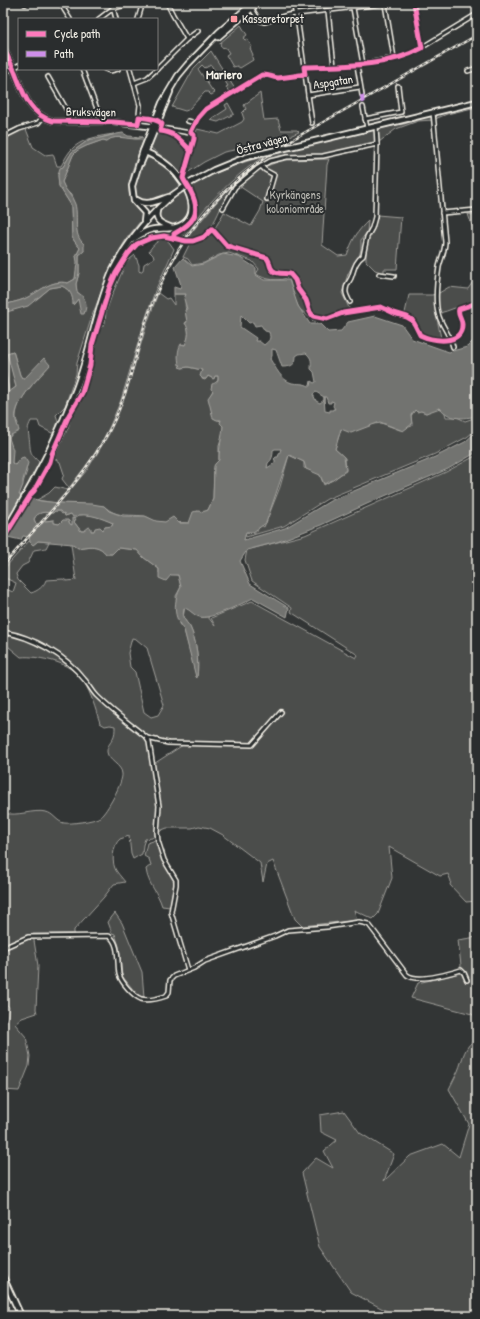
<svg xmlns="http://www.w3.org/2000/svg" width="480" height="1319" font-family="'Patrick Hand',sans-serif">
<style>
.green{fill:#4b4d4c;stroke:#a09f9a;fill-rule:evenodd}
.water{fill:#727370;stroke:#a6a5a0;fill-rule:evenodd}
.pier{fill:#323535}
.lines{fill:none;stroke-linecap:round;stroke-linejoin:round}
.street-casing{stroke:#f4f1e8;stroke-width:6}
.secondary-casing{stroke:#f4f1e8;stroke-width:8}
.street{stroke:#2a2d2e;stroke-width:3}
.secondary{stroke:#2a2d2e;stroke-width:4.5}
.rail-casing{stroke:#f4f1e8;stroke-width:2.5}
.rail{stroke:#2a2d2e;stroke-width:1;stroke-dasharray:3;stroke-linecap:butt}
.secondary-bridge-casing{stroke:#f4f1e8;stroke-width:8;stroke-linecap:butt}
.secondary-bridge{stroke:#2a2d2e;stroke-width:4.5}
.quiet{stroke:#ce8fe9;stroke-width:4;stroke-dasharray:8 4;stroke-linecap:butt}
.cycleway-casing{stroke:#2a2d2e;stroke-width:8}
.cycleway{stroke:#fd7abc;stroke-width:5}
.poi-dot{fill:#ff9aa2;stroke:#2a2d2e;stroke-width:1.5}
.labels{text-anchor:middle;stroke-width:4;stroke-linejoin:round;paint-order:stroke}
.poi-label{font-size:12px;fill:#f4f1e8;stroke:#2a2d2e;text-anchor:start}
.street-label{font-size:12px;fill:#f4f1e8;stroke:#2a2d2e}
.park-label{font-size:12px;fill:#b9b8b1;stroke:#2a2d2e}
.neighbourhood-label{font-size:13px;font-weight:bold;fill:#f4f1e8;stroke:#2a2d2e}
</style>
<rect width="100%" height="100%" fill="#323535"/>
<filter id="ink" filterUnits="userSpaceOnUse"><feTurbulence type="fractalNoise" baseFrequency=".025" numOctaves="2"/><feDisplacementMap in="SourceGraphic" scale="8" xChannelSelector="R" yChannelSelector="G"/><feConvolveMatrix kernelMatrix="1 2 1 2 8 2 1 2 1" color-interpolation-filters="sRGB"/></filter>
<g filter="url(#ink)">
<!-- green -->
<g class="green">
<path d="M241,25l6,10 -4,3 2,2 2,-1 5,8 -2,1 3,7 -1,2 1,3 -13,8 -3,-2 -4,1 -7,-12 3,-2 -3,-5 -5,-1 -1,-4z"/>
<path d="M211,51l24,38 -6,3 -3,-5 2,-1 -9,-14 -3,1 -5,-8 -6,3 -3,-3 -4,4 14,21 3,3 -4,2 -3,-3h-3l-17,18 -3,1 -13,-4 22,-39z"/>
<path d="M260,93l4,27 14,-1 3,11h16l2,2 -16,7 -18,5 -41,8 -20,10 -17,11 10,-44 22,5 23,-12 2,-3 -2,-6 4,-4 -2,-4z"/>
<path d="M228,103l6,11 -16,8 -8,-2 17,-11 -2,-4z"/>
<path d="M477,104v3l-30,7 -12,5v-1l4,-4z"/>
<path d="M429,116l3,1v3l-14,1 -22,8 -17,13 -1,-12 2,-2 24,-4z"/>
<path d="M24,124l9,23 12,8 8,-1 4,12h4c4,-7 7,-14 13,-19 11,-9 26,-11 40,-13l-21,6 -3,-1 -18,13 -14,23 1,11 12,19 1,32 3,5 5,6 -4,8 2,6 -3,17 -7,4c-17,-4 -28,9 -44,16 -7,3 -13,3 -21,7v-172z"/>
<path d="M374,130l2,4 -2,9c-18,4 -37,9 -56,12 -15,3 -34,-3 -48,4 -11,5 -25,17 -34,25 -20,18 -17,55 -50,55l29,-35 15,-17 27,-24 17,-9 81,-20z"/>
<path d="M163,133c12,1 20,9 27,20l-7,24 -10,-12 -22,-17v-4l5,-10z"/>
<path d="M122,137l14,2h8c-5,14 -19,44 -14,58 3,8 11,12 13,21l-16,20 -13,22 -22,56 -15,47 -1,11 -11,32 -9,9 2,6 -3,11 -3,1 -12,-6 -2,-6h-7c-4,8 -3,8 -2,16 2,14 -1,15 11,26l-18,33 -3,-2 8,-23 -6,-13 -6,7 -3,-2 -3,-25 9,-14c-10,-18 21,-46 32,-59l-25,13h-3l-2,-3 -7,-24 -5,2 8,34 -7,5 -3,-18 -3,-6v-55l34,-14 13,-11 12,-2c8,4 11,9 12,18l4,-5 6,-2 -7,-5 -1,-8 3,-11v-18l5,-4 -7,-17 -2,-28 -4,-11 -6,-6 -3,-7 11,-27 5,-5 8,-4 17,-6 4,1 3,-3z"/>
<path d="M263,157c-22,14 -43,34 -60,54 -6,7 -12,20 -19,25 -3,2 -5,2 -8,1l-1,-2 1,-1c23,-9 24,-28 13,-47 24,-13 47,-24 74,-30z"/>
<path d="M149,158c14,4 24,15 32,27 -10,7 -24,18 -37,17 -21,-1 -3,-34 2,-43z"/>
<path d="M329,159l-2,6 -5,80 16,11 9,-1c5,-14 10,-24 21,-34l-1,11 -6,8v9l-2,8 -6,8 -5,9 -6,19 8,17h-8l-14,6 -10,-1 -2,6h-3c-4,-4 -11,-10 -14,-13 -5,-9 -8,-21 -10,-31 -9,5 -24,3 -33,-3l3,-5 -7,-8 -23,-8 -10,2 -15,8 -12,2 -4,-6 -5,-2 7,-14c19,-1 26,-16 34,-31l27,14 9,-15 3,-9 -24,-16 21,-18 3,1 1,-2 19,-7z"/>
<path d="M184,191c3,5 6,9 6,15 1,11 -12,23 -24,18 -2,-1 -5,-3 -8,-5v-7l13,-12z"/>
<path d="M194,210c-1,12 -10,16 -19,23 -1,1 -2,3 -4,3 -7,1 -14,-2 -22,1 -14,5 -21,14 -29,26 6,-10 13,-26 25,-30 23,-8 38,6 49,-23z"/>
<path d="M468,214l9,2v25z"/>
<path d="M377,215l24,2 -4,52h-13v4l-9,-3 -9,-9v-21l6,-9z"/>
<path d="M165,239l4,3 5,7 -19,42 -11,32 -23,77 -12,28 -12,23 -28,37 -7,-9 2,-5 -4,-12 -6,-4 14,-30 4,-13 14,-25 4,-19 4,-22 6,-20 5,-6 1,-11 6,-17 13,-30 5,-6 5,-4 4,10v6l1,1 3,-2 1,-6 10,-6 -1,-3 -4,-4c4,-6 8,-11 16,-12z"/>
<path d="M477,276v24c-14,4 -27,11 -41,14l5,24 -19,-4 -7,-11 -10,-10 4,-18h23l7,-2 10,-6 19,2z"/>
<path d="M158,293l8,6 3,-1 5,7v-11h12c-2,7 0,20 1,28l-2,1c5,7 4,14 0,22l-2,-1c-6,13 -5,12 -1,24l6,-1 14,3v9l3,1 3,-4 5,3 2,-3h3v4l-9,18 4,19 2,2 6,2 2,5v8l-4,12v14l-5,8 -1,31 -5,11 -5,2 -6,-1 -7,12c-11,-1 -22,0 -32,-1 -6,-1 -10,-6 -15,-6 -16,-2 -26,2 -39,-10l-45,-3 28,-33 22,-36 17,-41 21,-69z"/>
<path d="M434,408l10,1 2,8h11l8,4 12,-4v12l-10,8 -32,17 -108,45 -43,27 -38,11 -1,-4 11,-1 5,-7 3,2 16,-40 9,-32 15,7v6l15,5 5,12 22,-14 -1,-13 -10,-9 6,-20 40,-6 19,7 12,-4 -1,-10 4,-6 2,2 2,-2 7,3z"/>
<path d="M477,455v446l-11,1 -16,-17 1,-4 -3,-7 -8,2 -51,-29 3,31 -14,36 -5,5 -19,-9 3,10 -55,6 -7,-7 -22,-58 -6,3 -4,18 -3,-19 -37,-28 -13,-7 -11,-2 -7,2h-25l-5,2 -10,8 -7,1 -2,6 -1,9 -9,5 -2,-5 -2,-18c-3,1 -6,2 -9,3 -8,6 -9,26 -3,33 3,4 5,6 8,10l-11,2 -10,13 -30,33v4h-41l5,32 -2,43 1,4 -15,5 -7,6 11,13 4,19 -1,10 -10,25 -16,-1v-68l4,-3 2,-12 -6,-7v-187c15,4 30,-4 43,-1 7,1 11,10 18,11 7,1 30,-2 36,-6 7,-5 23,-35 22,-43 0,-9 -14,-13 -15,-22 0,-7 4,-9 6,-14 2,-4 2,-7 2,-12l-5,-1 -5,1 -5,-3c-10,-31 -15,-55 -51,-63 -10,-2 -18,-4 -28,-3l-18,-15v-54l10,4 3,-9 -13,-6v-7l26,-29 4,4 5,-4 11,1 -3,6 -12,2 -6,13 -6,3 -6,8 2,6 13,13c7,-2 13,-7 15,-13l17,-1 4,2 9,-1 -5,-36h2l5,4c11,-2 21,-4 28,6h6l6,-6 19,2 6,7 16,12v4l19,2 3,12 -5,9 3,28 5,6 13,47c2,-15 0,-35 -7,-50 -2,-3 -5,-6 -7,-10l2,-10c8,5 13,12 23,10l7,9 -4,-8 41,-17 104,57 2,-3 -67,-43 1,-4 -40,-27 -7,-21 2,-10 58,-15 141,-63zM132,638l4,1 11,9 17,57 -6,10 -7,2 -7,-5 -9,-40 -5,-5 -2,-14zM147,740h6l10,4 20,1 -31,20z"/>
<path d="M55,487l13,3 -12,13 -19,-3 12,-7z"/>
<path d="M55,511h5l2,2h2l1,3 6,-2 3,2c14,-4 26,1 39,7v3l-8,1 -2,3 -2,-2 -7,3h-13l-7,-9 1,-3 -3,6h-2l-1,-4 -10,3 -5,-1 -1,-3 -8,1 -3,3h-6l-2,-5c4,-8 10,-7 19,-6z"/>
<path d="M157,838l6,23 11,18v4l-4,24 -8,-1c-4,-14 -14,-21 -16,-37l5,-4 -2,-6 -5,-3 3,-13 6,-2z"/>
<path d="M115,913l7,10 20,49 2,25 -5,-1 -3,-3 -14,-17 -3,-30 -4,-12 -3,-1 -4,-11z"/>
<path d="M477,937v83l-5,-6 -61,-16 7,-15 42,-10 1,-8 -3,-25z"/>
<path d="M477,1039v277h-81l-45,-24 -31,-45 -18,-74 14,-15 17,10 -9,-17 13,-11 -16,-8 -1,-17 24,-4 16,22 34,21 -10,27 26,-25 33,-12 16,13 10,-33 -20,-35c3,-6 6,-12 9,-18 5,-12 6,-26 19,-32z"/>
</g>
<!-- water -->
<g class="water">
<path d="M123,133l5,3 15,1c-10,6 -26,-5 -36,4l-4,-1 -17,6 -8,4 -5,5 -11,27c3,9 10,13 13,22 4,14 -3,30 9,40v7l-5,4v18l-3,11 1,8c9,6 11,12 7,22h-3l-3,-15 -5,6c0,-10 -3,-15 -11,-19l-12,2 -22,18 -25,7v-7c8,-4 14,-4 21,-7 16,-7 26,-20 44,-16l7,-4 2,-17 -1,-6 4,-8 -5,-6 -3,-5 -1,-32 -12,-19 -1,-11 2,-7 3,-1 9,-15 18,-13c8,1 23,-5 33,-6z"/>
<path d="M223,254l16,3 17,11v7l8,5h25l9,26 12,18h10l8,8 13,-1 7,-9 27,-6 27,9 10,14 37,13 18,-5 10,-10v79c-14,3 -27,4 -37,-8l-14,5 -5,-2 -4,1 -2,-2 -4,5 1,9 -9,7 -23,-9 -29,11 -10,-4 -6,20 9,8 2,13 -13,10 -9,4 -4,-9 -14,-6 -2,-7 -15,-7 -23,68 -13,9h-7l-2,8 41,-12 45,-27 105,-44 30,-15 12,-11v21l-29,17 -68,29 -59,27 -44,17 -30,8 -7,11 10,23 39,24 -2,9 -34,-19c-10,5 -43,22 -53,19 -6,-1 -10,-8 -16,-9l-1,9c2,4 5,7 7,10 7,15 9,35 7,51l-1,-1 -12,-47c-11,-13 -11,-28 -3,-43l-3,-12h-7l-5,6 -7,-3v-9l-16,-12 -6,-7 -19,-2 -6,6h-6c-7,-10 -17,-8 -28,-6l-5,-4 -35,-3 -5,4 -3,-3 -1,-5 -6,-1 -2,4 -18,-4v-168l3,5 3,19 7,-5 -9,-34 6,-2 7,24 2,3h3l19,-20 6,7c-11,12 -31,32 -34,48 -2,6 2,12 3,18l-8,4 -2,3 4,12 -1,13 3,2 6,-7 3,-1 4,6 -5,17v5l-4,10 22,6 18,2 33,1 12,2 5,5 14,5h22l11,5 9,1 8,-5 6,6h10l4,-11c6,-2 9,1 15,-2l5,-11 1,-33 1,-2 4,-4c0,-15 3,-21 4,-34l-3,-3 1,-3h-4l-4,-2 -5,-20 5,-7 -2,-2 1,-5c4,-1 7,-3 6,-8h-3l-1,3 -6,-3 -2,3h-3l-3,-3 2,-6 -14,-3 -6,1 -3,-1 2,-2h-2c-1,-7 -2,-14 2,-21l4,1c4,-8 5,-15 0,-22l2,-1 -2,-12 2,-1 -3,-10 2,-5h-12v-7l6,2 1,-4 -6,-18 8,-9 9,8 11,-2zM241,315l8,8 4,-1 2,4 6,-1 4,6 4,1c2,7 1,8 -5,13l-5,-4h-4l1,-3 -16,-11zM272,349l4,1 6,17c9,0 14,-2 14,-11l3,-2 7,-1c7,6 5,9 5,16l3,3 2,10 -2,1 -3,-2 -1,5h-1c-5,-3 -11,-2 -17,-3 -11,-3 -16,-15 -22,-24l2,-3zM316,392l8,5v3l-4,3 -4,-2 -3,-7zM324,397h2l2,6h3v-2l3,1 -1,4 2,3h-2v1h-3v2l-5,-1zM275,449h6l-3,8h-2l-2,2 1,1v3l-8,5 1,-5c4,-3 5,-7 5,-13zM55,511h5l2,3 2,-1 1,3 6,-2 2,3h3l3,-2c12,-1 22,3 34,8l-1,3 -7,1 -2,3 -3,-3 -5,1 -1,3h-3v-3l-2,-1 -5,4h-3l-7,-9 2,-3 -4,-1v7l-2,-1 -2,-4h-5l-4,4 -5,-1v-3l-9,1 -3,3h-6l-2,-5c4,-8 11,-7 19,-6z"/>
</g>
<!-- pier -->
<path class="pier" d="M26,495l4,2 -26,42 -1,-1v-8z"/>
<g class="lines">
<!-- street casing -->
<g class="street-casing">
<g id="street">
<path d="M60,3l10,16"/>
<path d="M112,3l4,16"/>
<path d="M248,3l11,17 5,2 24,-7 102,-12"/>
<path d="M293,3l5,21 14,99"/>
<path d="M414,3l8,45"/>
<path d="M25,4v-1"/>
<path d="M385,4l9,54"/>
<path d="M353,8l10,56"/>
<path d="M328,11l6,55"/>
<path d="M99,19l13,-10 20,-6"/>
<path d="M138,19l3,-10 -2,-6"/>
<path d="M187,39l11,-8"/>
<path d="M357,65l5,30"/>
<path d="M304,67l53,-2 48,-9 11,-5 61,-37"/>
<path d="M82,69l20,53"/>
<path d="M105,69l5,2 8,-2"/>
<path d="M130,69l10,36 -2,19"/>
<path d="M157,69l30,-30 -14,-24 -6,-12"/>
<path d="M468,71l9,-3"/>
<path d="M3,73l16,-8"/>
<path d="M294,76l11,-2"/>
<path d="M48,77l25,44"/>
<path d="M134,83l13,-5 10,-9"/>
<path d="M308,95l52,-8"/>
<path d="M363,107l4,21"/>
<path d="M433,112l12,130c0,9 -4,16 -6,25 -2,13 -4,34 -1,46 2,11 12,21 15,34"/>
<path d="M365,119l36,-7 -3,-26"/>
<path d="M188,121l7,2"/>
<path d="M156,127l34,6c6,-6 6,-16 16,-24l56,-34h7l8,3 13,-2"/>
<path d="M3,137l16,-8 19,-6 5,-6"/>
<path d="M261,166l4,4 9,5 -7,24"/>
<path d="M223,208l12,-21 23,-19 12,-7 17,-4 36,-1 54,-12"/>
<path d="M442,213l35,-3"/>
<path d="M379,274l15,2"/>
<path d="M350,302c-2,-4 -5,-8 -4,-12 0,-5 3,-8 5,-12 3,-8 4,-17 12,-22l4,-19 5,-9 3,-11 2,-73 -1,-18"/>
<path d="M3,632c30,5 62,23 81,47 5,5 8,12 13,17 15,15 33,28 49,41l3,5 10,64 -2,26 1,9 6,19 12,20v5l-5,27 17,58"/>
<path d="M147,738l21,5 84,2 29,-33"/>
<path d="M3,948l25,-11 81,-1c11,7 8,26 10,38 2,8 14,22 22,25 7,2 19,-1 25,-3l3,-4 1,-12 4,-4 20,-8 11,-7 70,-25 13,-6 39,-3 32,-5 9,2 2,2 37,49c11,8 41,-1 54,-5l3,3 3,7"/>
</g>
</g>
<!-- secondary casing -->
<g class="secondary-casing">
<g id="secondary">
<path d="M218,37l40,-34"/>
<path d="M3,47c4,8 8,17 12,25 8,21 14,42 38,49l60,1 43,5"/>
<path d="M311,142l166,-40"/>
<path d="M141,163l29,-71"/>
<path d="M190,183l24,-13 32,-13"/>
<path d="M137,200c10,7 22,0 32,-3"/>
<path d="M157,211c-3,10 5,13 13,16"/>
<path d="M144,222l1,-9 -11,-12 -2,-15 11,-35 19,-48 16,-27 10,-12 31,-32 34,-29"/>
<path d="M132,240c6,-4 11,-8 18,-10 11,-3 24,1 33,-6 20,-14 1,-43 -12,-56 -8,-7 -18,-13 -28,-17"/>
<path d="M3,534c29,-47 53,-93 73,-145 15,-39 20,-81 37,-119 10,-20 23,-38 38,-54 9,-10 18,-19 29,-26"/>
<path d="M3,1277l18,39"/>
</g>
</g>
<!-- street -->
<use href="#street" class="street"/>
<!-- secondary -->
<use href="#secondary" class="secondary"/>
<!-- rail casing -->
<g class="rail-casing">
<path id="rail" d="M3,566c38,-45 81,-86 108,-139 17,-33 24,-71 35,-106 27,-80 71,-134 142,-179l189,-107"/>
</g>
<!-- rail -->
<use href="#rail" class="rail"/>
<!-- secondary-bridge casing -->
<g class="secondary-bridge-casing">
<g id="secondary-bridge">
<path d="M246,157l65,-15"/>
<path d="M180,190l10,-7"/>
</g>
</g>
<!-- secondary-bridge -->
<use href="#secondary-bridge" class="secondary-bridge"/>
<!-- quiet -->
<path class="quiet" d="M362,95l1,12"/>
<!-- cycleway casing -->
<g class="cycleway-casing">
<g id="cycleway">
<path d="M3,47c4,8 8,17 12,25 8,21 14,42 38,49l60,1 25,2 1,-7c8,1 18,1 23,7l-2,7c15,1 21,10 31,20"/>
<path d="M173,238l1,-4c19,-11 28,-20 17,-42 -2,-5 -6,-9 -8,-14l11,-39v-4l-3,-3 7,-14 8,-9 56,-34c7,-1 10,3 16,3 9,-1 18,-2 27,-4l-1,-7c38,-1 84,0 118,-19l-8,-45"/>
<path d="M3,539l28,-45 3,-3 16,-29 2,-8 17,-39 13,-22 8,-28 2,-20 17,-56 7,-16 12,-19 9,-10 14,-6 13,-2 22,5h7l11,-4 8,-8 15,17 40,12c3,4 2,6 4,10 3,7 13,5 19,6l5,6 3,9 8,11 4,12 3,4 14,3 16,-6 38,-6 13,6 13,4 5,3 3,5 5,10c12,6 43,11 42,-11 0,-6 -5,-9 -3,-15l18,-6"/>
</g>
</g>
<!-- cycleway -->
<use href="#cycleway" class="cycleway"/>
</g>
</g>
<!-- markers -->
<rect class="poi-dot" x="230" y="15" width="8" height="8" rx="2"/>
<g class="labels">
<!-- poi labels -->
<g class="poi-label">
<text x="242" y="23">Kassaretorpet</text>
</g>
<!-- street labels -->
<g class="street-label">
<text transform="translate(333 82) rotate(-9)" y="4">Aspgatan</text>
<text transform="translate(91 112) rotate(1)" y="4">Bruksvägen</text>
<text transform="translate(262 144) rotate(-15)" y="4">Östra vägen</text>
</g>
<!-- park labels -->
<g class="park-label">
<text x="295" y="199">Kyrkängens<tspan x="295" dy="14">koloniområde</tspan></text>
</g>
<!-- neighbourhood labels -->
<g class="neighbourhood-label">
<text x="224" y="79">Mariero</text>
</g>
</g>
<!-- margin -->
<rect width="480" height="1319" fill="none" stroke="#2a2d2e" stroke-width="16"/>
<rect x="8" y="8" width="464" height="1303" fill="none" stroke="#f4f1e8" stroke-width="1.5" filter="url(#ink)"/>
<!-- legend -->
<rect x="18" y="18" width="140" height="52" fill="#2a2d2e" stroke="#7b7b78"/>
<rect x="26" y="31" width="20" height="6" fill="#fd7abc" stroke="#7b7b78"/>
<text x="54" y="38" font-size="12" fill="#f4f1e8">Cycle path</text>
<rect x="26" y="51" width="20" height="6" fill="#ce8fe9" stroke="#7b7b78"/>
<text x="54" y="58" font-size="12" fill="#f4f1e8">Path</text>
</svg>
